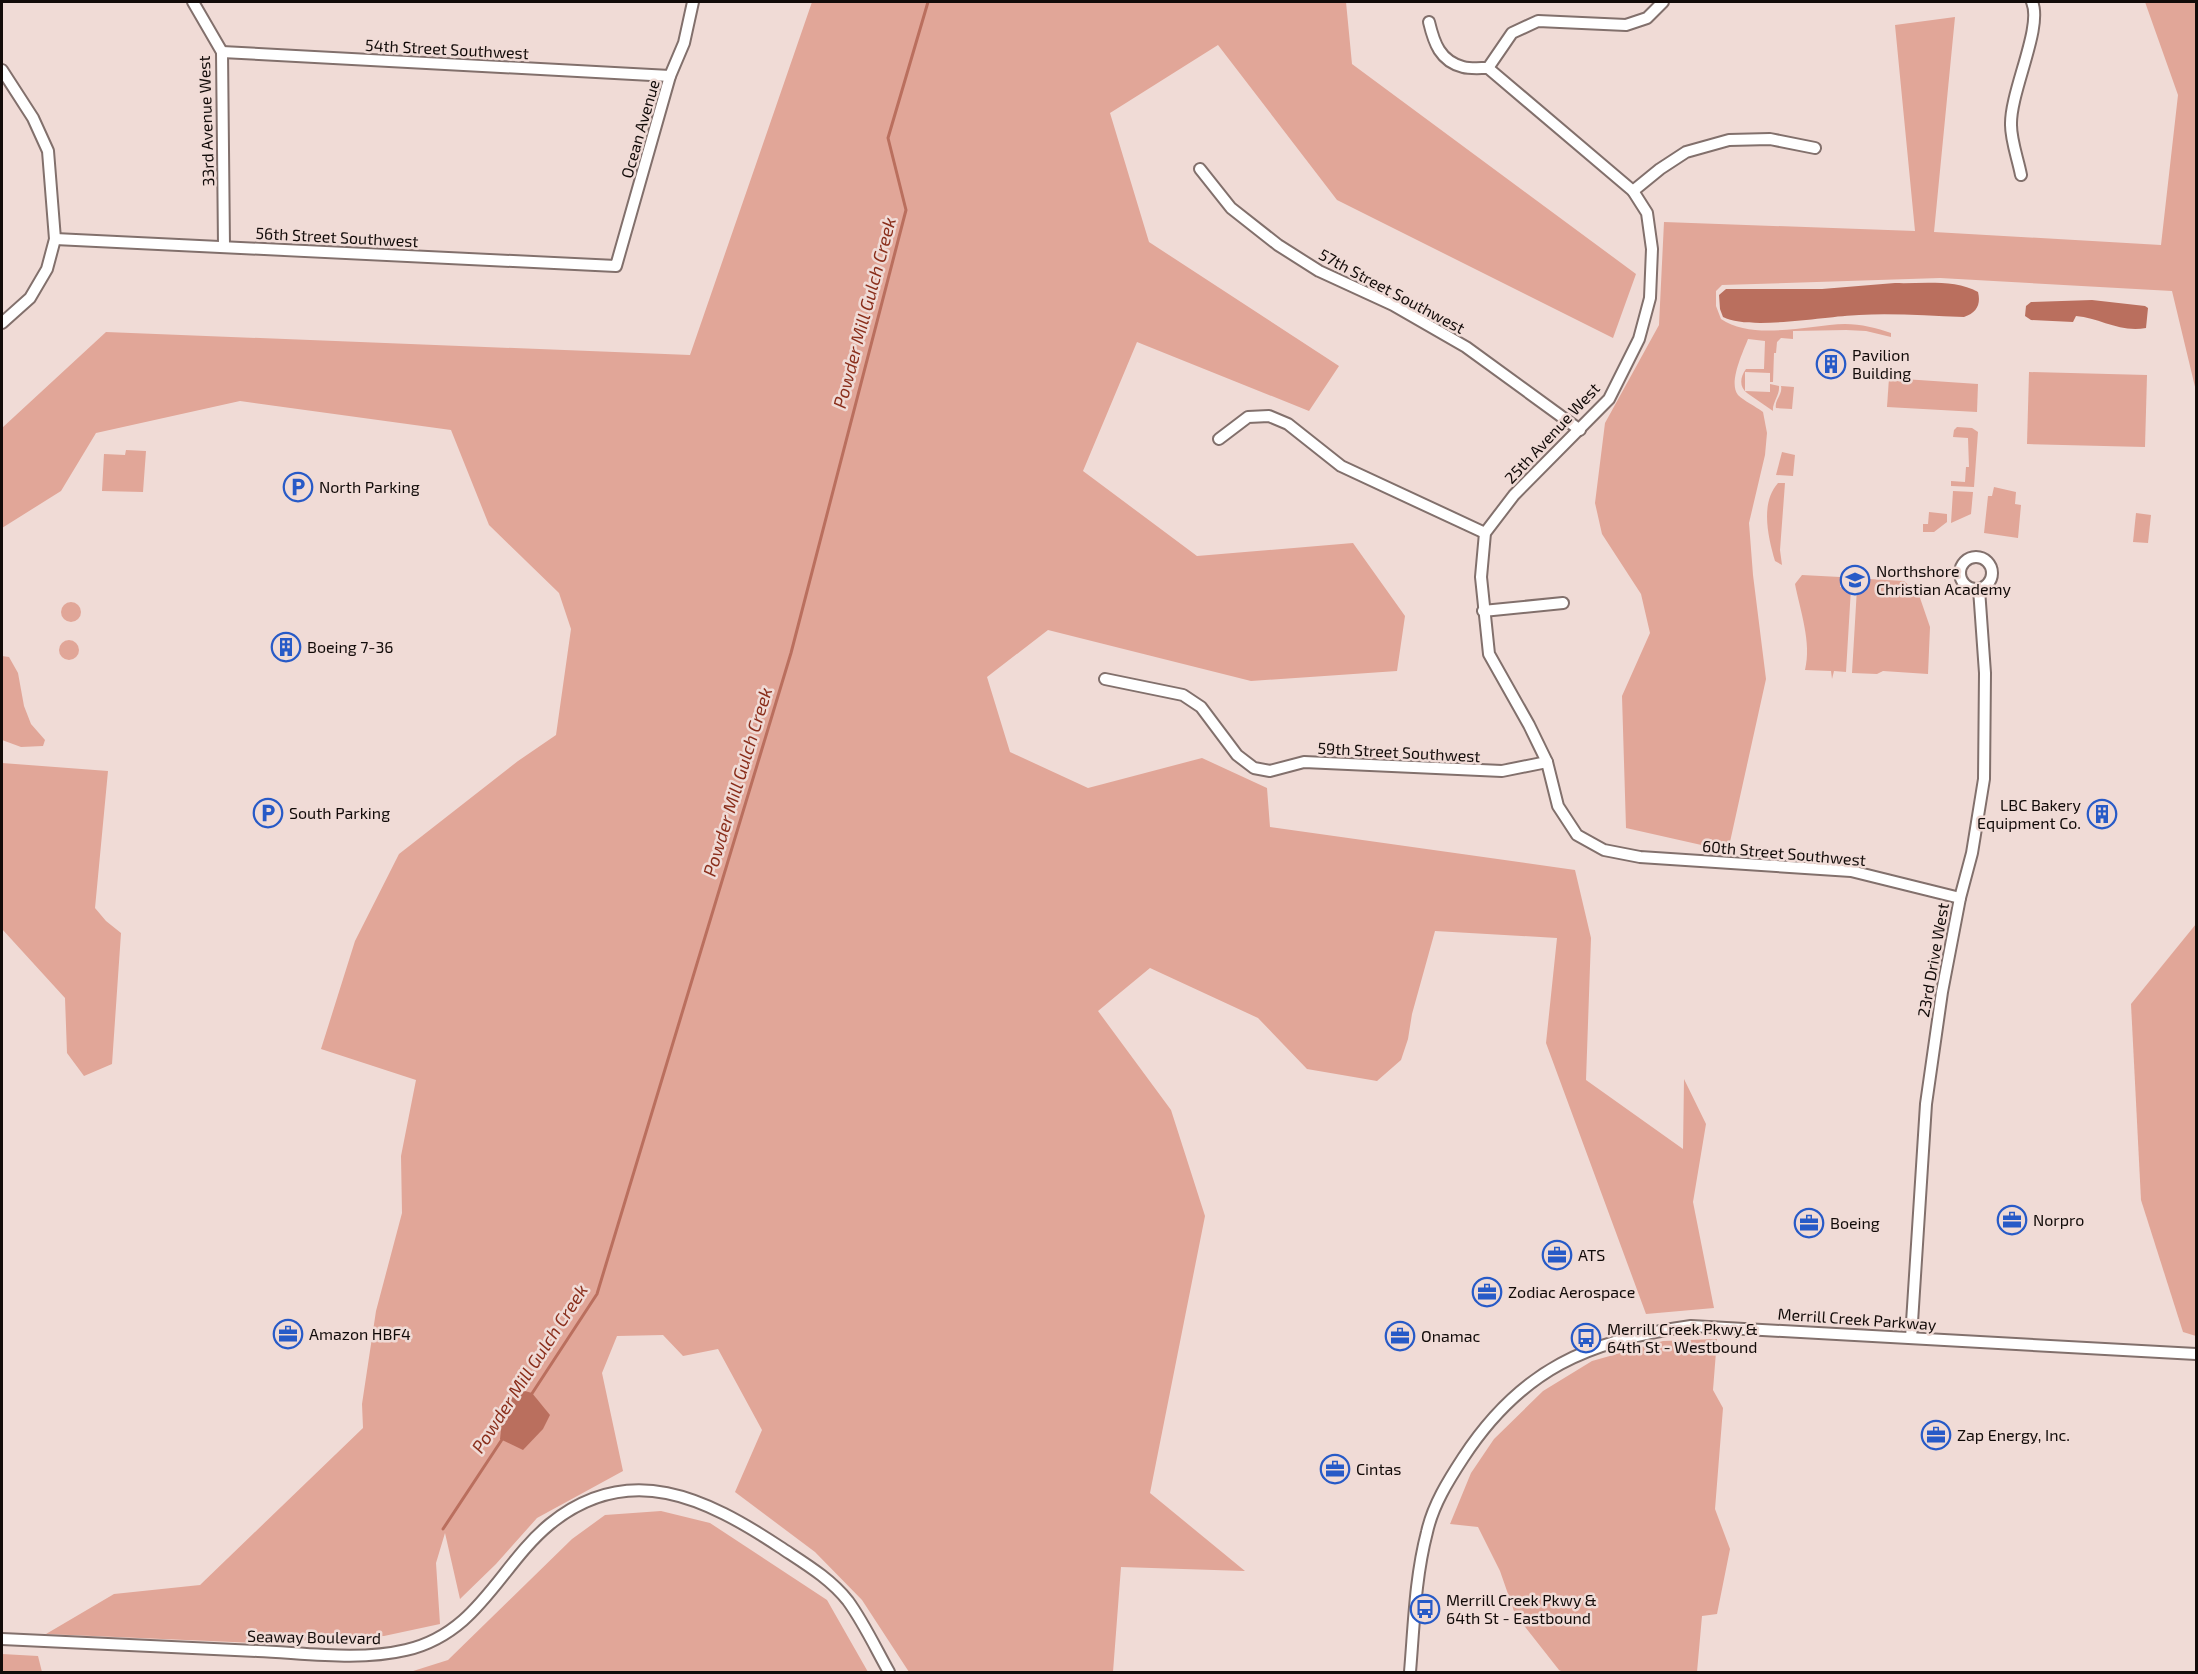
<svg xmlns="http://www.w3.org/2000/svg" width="2198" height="1674" font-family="'Exo 2',sans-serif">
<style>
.green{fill:#e1a698}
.water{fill:#ba6f5e}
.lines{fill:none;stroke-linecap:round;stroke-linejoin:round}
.stream{stroke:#ba6f5e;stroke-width:3}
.minor-casing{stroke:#82706c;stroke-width:14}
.minor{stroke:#fff;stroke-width:10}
.labels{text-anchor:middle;stroke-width:5;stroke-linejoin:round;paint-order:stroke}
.street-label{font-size:16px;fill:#120b09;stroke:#f0dbd6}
.poi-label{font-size:16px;fill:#120b09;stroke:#f0dbd6;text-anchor:start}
.water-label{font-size:18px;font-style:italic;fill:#8a2e1b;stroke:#f0dbd6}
</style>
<rect width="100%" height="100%" fill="#f0dbd6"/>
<!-- green -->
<g class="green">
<path d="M812,2h534l6,62 284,210 -23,64 -276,-138 -119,-155 -108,68 39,129 190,124 -30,45 -172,-69 -54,129 114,85 156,-13 52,73 -8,55 -146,10 -203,-51 -61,47 23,75 78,36 114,-30 65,30 3,39 305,43 16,68 -5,142 97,69 1,-70 22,45 -13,78 21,106 -68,6 -100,-271 11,-105 -122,-7 -23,83 -4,25 -7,21 -24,21 -70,-12 -49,-51 -108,-50 -52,43 73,99 34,106 -55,277 95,78 -124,-4 -8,105h-204l-47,-72 -47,-48 -80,-60 27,-62 -44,-81 -35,7 -20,-21 -46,1 -15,37 21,98 -86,47 -41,46 -36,35 -15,-66 -9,30 4,61 -56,12 -128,7 -210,-9 68,-40 86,-9 163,-157 -1,-24 14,-93 26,-98 -1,-57 15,-76 -95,-31 34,-108 44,-87 119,-93 38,-26 15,-106 -12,-36 -70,-68 -38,-95 -211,-29 -144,32 -35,58 -59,37v-100l104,-96 584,23z"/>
<path d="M2145,2h51v389l-24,-100 -232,-13 -218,7 -6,6v15l5,13c32,22 87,6 124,5 16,0 32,4 46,9v4l-25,-6 -20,-1 -53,1v8l-12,-1 -4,4 -1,11h-2l-1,29h-3v-9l-25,-1v19l25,1v-8l9,2c1,9 -7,17 -6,25l-26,-18c-8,-6 -7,-16 -1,-24h18l1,-28 -17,-2c-5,13 -20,44 -10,56 6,6 17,11 25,17l4,21 -2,22 -16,68 4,52 13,104 -38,172 -102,-23 -4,-132 28,-63 -9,-39 -39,-60 -7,-31 10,-80 54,-98 5,-103 251,9 -20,-206 60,-8 -21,215 227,13 17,-150z"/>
<path d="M2029,372l118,3 -2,72 -118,-3z"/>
<path d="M1889,378l89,6 -1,28 -90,-5z"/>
<path d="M1781,386l13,1 -2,22 -16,-1c-2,-8 7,-13 5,-22z"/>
<path d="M1957,427l15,1 6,4 -4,55 -23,-1v-5l14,1 1,-15h3l-1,-29 -15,-1 1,-7z"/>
<path d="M126,450l20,1 -3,41 -41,-1 2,-37 21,1z"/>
<path d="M1782,452l13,3 -2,21 -17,-1z"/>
<path d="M1778,483h7l-5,67 2,15 -7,-4c-7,-24 -15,-58 3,-78z"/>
<path d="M1994,487l22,5 -1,12 6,1 -3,33 -34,-5 4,-37h4z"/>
<path d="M1953,491l20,1 -2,22 -20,9z"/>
<path d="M1929,512l18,2v8l-13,10h-11v-8h5z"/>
<path d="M2136,513l15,2 -3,28 -15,-1z"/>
<path d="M1802,575l38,2v10l11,1 -5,84 -12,-1 -2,8 -1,-8 -26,-1c7,-27 -5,-60 -10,-86z"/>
<path d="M1869,579l35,2 15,14 11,32 -2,47 -45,-3 -6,3 -25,-1 5,-85 11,1z"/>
<circle cx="71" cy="612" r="10"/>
<circle cx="69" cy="650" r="10"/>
<path d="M2,656l7,1 9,16 6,33 7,18 14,16 -2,6 -22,1 -19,-7z"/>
<path d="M2,763l106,8 -13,137 11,13 15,12 -9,131 -28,12 -17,-23 -2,-55 -63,-69z"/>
<path d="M2196,924v412l-13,-4 -42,-132 -10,-196z"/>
<path d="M1717,1339l-4,51 10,18 -8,101 15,40 -13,65 -15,2 -5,56h-134l-4,-2 -44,-56 -15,-43 -22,-44 -28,-3 21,-51 23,-34 49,-48 49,-30 71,-20z"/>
<path d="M661,1511l49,12 117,77 41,72h-458l38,-12 124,-121 33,-24z"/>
<path d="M2,1654l36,2 4,16h-40z"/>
</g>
<!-- water -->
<g class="water">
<path d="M1895,283c26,1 60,-4 83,9 3,12 -1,21 -14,25 -35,-1 -70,-4 -105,-2 -33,1 -109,16 -136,2l-3,-8 -1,-14 7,-6h96z"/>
<path d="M2092,300l53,6 3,2 -2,20c-26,5 -46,-10 -70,-12l-3,6 -42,-2 -6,-4 1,-10 5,-4z"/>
<path d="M518,1389l14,4 18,22 -7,14 -20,21 -23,-11 3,-27z"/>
</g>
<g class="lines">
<!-- stream -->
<g class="stream">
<path d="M531,1395l66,-101 194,-641 115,-443 -18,-72 40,-136"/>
<path d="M443,1529l60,-91"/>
</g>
<!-- minor casing -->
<g class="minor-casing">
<g id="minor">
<path d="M193,2l29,50 2,194"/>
<path d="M1429,22c5,21 11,39 34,45 7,2 17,1 25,1"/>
<path d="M222,52l448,24"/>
<path d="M1488,68l145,123 14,22 5,36 -2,49 -11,41 -30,60 -95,96 -29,38 -4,44 8,77 40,71 18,37 11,44 19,29 27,15 36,7 211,14 109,27"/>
<path d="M1488,68l24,-35 26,-12 88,4 21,-7 16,-16"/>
<path d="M2,70l31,48 15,33 7,88 -8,30 -17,29 -28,25"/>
<path d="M1200,169l31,39 47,37 41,26 74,34 73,42 114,83"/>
<path d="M2021,175c-3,-16 -10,-34 -10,-50 -1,-33 32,-98 21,-123"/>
<path d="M1633,191l27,-22 26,-17 43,-12 41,-1 45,9"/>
<path d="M55,239l561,27 54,-190 14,-33 9,-41"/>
<path d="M1219,439l29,-22 21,-1 19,8 53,42 144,67"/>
<circle cx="1976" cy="573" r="16"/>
<path d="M1483,611l80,-8"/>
<path d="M1105,679l78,16 18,12 36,48 17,13 16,3 34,-9 198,9 45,-9"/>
<path d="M1911,1338l15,-234 16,-112 18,-94 12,-45 12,-74 1,-106 -6,-84"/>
<path d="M2,1639c85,4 170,8 256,12 47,2 102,10 148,-1 73,-17 93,-84 144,-126 79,-64 156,-26 230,23 24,16 50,31 68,54 16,22 28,48 41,71"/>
<path d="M1410,1672c4,-47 5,-94 17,-140 6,-27 21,-51 36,-74 58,-89 126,-118 228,-132l505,28"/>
</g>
</g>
<!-- minor -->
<use href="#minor" class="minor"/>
</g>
<!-- icons -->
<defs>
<g id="building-ring" transform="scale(1.5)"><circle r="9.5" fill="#f0dbd6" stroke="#275ac7" stroke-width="1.5"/><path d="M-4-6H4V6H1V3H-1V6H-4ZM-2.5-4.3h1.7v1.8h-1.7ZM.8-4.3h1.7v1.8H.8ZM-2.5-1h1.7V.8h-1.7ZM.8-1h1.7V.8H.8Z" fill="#275ac7"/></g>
<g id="parking-ring" transform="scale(1.5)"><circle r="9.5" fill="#f0dbd6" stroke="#275ac7" stroke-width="1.5"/><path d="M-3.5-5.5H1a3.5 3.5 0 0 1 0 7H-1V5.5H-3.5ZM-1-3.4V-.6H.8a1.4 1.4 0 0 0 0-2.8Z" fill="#275ac7"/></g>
<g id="school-ring" transform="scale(1.5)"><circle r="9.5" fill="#f0dbd6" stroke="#275ac7" stroke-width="1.5"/><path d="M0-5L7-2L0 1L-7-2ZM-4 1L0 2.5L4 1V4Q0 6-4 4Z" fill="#275ac7"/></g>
<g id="office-ring" transform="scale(1.5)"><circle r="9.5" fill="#f0dbd6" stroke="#275ac7" stroke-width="1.5"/><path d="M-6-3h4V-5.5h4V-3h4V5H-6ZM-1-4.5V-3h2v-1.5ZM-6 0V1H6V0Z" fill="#275ac7"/></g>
<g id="bus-ring" transform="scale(1.5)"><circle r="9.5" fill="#f0dbd6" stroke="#275ac7" stroke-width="1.5"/><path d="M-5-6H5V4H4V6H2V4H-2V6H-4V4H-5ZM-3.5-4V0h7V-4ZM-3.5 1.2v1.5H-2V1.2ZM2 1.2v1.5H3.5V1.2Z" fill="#275ac7"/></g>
</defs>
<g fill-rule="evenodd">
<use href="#building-ring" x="1831" y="364"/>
<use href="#parking-ring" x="298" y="487"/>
<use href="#school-ring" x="1855" y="580"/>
<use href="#building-ring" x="286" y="647"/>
<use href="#parking-ring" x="268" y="813"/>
<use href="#building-ring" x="2102" y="814"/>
<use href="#office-ring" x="2012" y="1220"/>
<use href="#office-ring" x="1809" y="1223"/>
<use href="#office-ring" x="1557" y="1255"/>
<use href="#office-ring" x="1487" y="1292"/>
<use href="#office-ring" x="288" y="1334"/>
<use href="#office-ring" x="1400" y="1336"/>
<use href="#bus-ring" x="1586" y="1338"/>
<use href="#office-ring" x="1936" y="1435"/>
<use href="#office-ring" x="1335" y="1469"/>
<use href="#bus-ring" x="1425" y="1609"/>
</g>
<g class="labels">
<!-- street labels -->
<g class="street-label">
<text transform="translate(447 49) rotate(3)" y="6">54th Street Southwest</text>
<text transform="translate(206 121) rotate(-92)" y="6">33rd Avenue West</text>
<text transform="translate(640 129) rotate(-74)" y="6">Ocean Avenue</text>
<text transform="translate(337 237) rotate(3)" y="6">56th Street Southwest</text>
<text transform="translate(1392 291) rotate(28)" y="6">57th Street Southwest</text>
<text transform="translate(1552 433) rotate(-47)" y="6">25th Avenue West</text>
<text transform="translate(1399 752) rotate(3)" y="6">59th Street Southwest</text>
<text transform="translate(1784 853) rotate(5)" y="6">60th Street Southwest</text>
<text transform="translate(1933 960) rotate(-80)" y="6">23rd Drive West</text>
<text transform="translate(1857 1319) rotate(4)" y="6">Merrill Creek Parkway</text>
<text transform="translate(314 1637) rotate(1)" y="6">Seaway Boulevard</text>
</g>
<!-- poi labels -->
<g class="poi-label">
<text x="1852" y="361">Pavilion<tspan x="1852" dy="18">Building</tspan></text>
<text x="319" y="493">North Parking</text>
<text x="1876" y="577">Northshore<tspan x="1876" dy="18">Christian Academy</tspan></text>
<text x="307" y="653">Boeing 7-36</text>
<text x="2081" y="811" text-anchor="end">LBC Bakery<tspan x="2081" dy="18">Equipment Co.</tspan></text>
<text x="289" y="819">South Parking</text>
<text x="2033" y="1226">Norpro</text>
<text x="1830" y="1229">Boeing</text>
<text x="1578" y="1261">ATS</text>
<text x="1508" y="1298">Zodiac Aerospace</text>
<text x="1607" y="1335">Merrill Creek Pkwy &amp;<tspan x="1607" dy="18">64th St - Westbound</tspan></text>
<text x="309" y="1340">Amazon HBF4</text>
<text x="1421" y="1342">Onamac</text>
<text x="1957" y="1441">Zap Energy, Inc.</text>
<text x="1356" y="1475">Cintas</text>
<text x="1446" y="1606">Merrill Creek Pkwy &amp;<tspan x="1446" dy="18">64th St - Eastbound</tspan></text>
</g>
<!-- water labels -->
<g class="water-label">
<text transform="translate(865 313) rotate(-75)" y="6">Powder Mill Gulch Creek</text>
<text transform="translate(738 782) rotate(-73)" y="6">Powder Mill Gulch Creek</text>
<text transform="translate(530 1369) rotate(-57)" y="6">Powder Mill Gulch Creek</text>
</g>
</g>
<!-- border -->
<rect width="2198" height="1674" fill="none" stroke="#120b09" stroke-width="6"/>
</svg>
